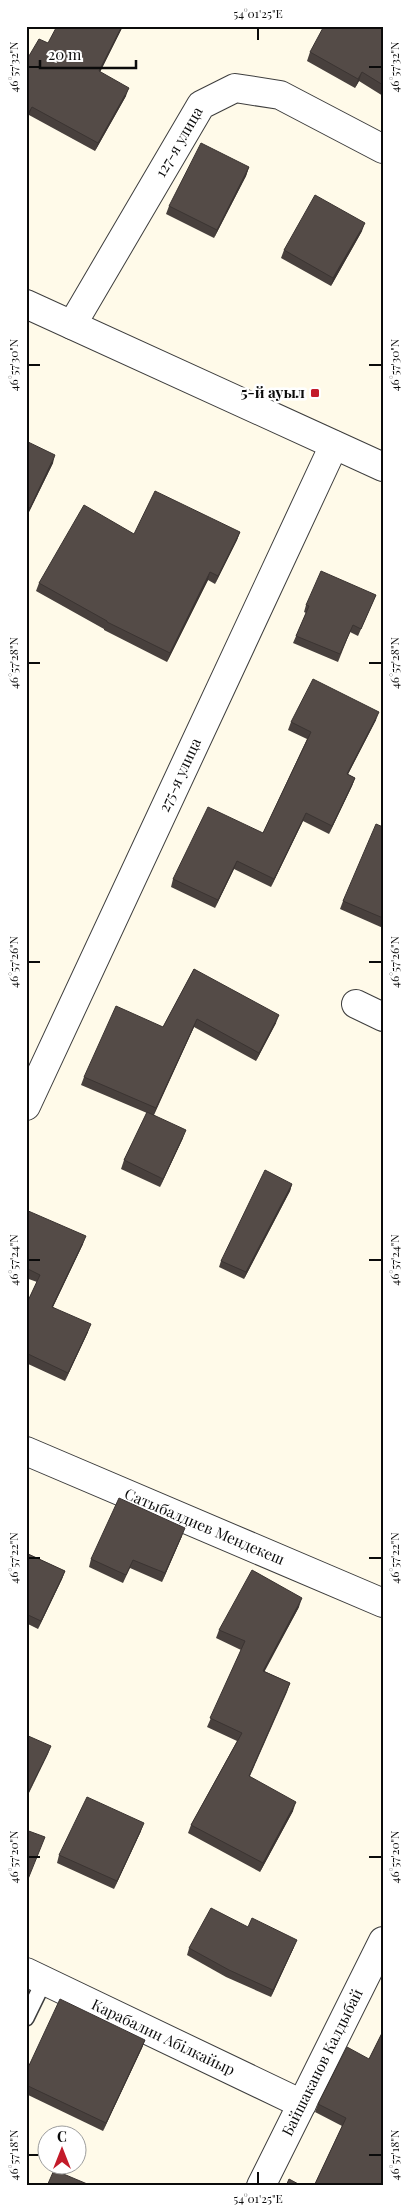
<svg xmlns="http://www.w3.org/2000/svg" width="409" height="2212" font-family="'Playfair Display',serif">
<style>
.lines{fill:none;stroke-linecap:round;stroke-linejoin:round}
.service-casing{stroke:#3e3e3e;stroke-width:18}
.minor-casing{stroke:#3e3e3e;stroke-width:30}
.tertiary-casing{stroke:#3e3e3e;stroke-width:30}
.service{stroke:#fff;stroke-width:15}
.minor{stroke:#fff;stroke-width:28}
.tertiary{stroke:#fff;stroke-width:28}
.wall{fill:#48403d}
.shaded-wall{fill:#3b3432}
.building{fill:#544b47;stroke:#3b3432}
.ticks{fill:none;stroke:#0b0b0b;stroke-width:2}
.poi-dot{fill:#c31b2a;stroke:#fff;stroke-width:2}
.labels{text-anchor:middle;stroke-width:5;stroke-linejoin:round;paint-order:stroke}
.street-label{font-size:15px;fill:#0b0b0b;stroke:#fff}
.poi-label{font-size:15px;font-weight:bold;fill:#0b0b0b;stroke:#fff;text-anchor:end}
.neatline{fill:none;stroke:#0b0b0b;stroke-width:2}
.ticks-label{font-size:12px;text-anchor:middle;fill:#0b0b0b}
</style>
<rect width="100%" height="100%" fill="#fffae9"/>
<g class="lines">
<!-- service casing -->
<g class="service-casing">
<path id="service" d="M26,2018l18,-37"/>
</g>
<!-- minor casing -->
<g class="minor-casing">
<g id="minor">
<path id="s1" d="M72,325l129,-220 34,-17 45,7 103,54"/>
<path d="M356,1004l27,13"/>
<path id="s2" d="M26,1106l308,-661"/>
<path id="s3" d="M26,1451l357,152"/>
<path id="s4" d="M26,1972l276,132"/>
<path id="s5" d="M261,2186l122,-245"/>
</g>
</g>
<!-- tertiary casing -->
<g class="tertiary-casing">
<path id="tertiary" d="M26,304l357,163"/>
</g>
<!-- service -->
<use href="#service" class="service"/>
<!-- minor -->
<use href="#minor" class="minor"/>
<!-- tertiary -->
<use href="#tertiary" class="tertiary"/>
</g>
<!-- wall -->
<g class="wall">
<path d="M123,26l-23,46 26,24 -31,55 -66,-36 -3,5v-59l22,-18z"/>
<path d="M383,26v70l-24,-15 -4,7 -48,-27 3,-9z"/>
<path d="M249,167l-3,9 -32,62 -48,-24 3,-8z"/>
<path d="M362,231l-31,55 -50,-28 3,-8z"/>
<path d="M26,441l27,22 -26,53h-1z"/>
<path d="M240,532l-3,8 -22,44 -7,-4 -41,82 -63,-32v-1l-68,-38 3,-8 95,-49z"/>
<path d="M376,595l-18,41 -8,-4 -12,30 -45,-19 13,-30 -2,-1 2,-7z"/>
<path d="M376,720l-28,54 7,4 -3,8 -23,48 -26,-13 -32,66 -37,-18 -19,39 -44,-21 2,-8 90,-46 44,-94 -19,-9 3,-8z"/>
<path d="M383,827v101l-43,-19 3,-8z"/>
<path d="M194,969l82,54 -20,38 -62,-34 -40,88 29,23 -23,49 -39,-18 3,-9 23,-47 -66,-28 3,-8 79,-50z"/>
<path d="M292,1184l-2,7 -46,88 -25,-12 2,-6z"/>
<path d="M26,1210l57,34 -30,63 35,25 -23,49 -39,-18v-58l11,-23 -11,-4z"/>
<path d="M182,1536l-20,46 -32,-14 -7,15 -34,-16 2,-8z"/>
<path d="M26,1553l39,18 -3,8 -24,50 -12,-6z"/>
<path d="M299,1607l-35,64 26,12 -41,94 44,34 -33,61 -72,-39 3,-8 46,-84 -30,-14 34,-77 -25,-12 3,-8z"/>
<path d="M141,1831l-27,58 -57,-26 2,-8z"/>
<path d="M248,1927l46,20 -23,50 -45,-20 -39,-22 2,-7z"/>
<path d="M383,2031v153l-1,2h-68l28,-60 -27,-14 3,-8 51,-45z"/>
<path d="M145,2040l-3,8 -39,83 -77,-37v-22z"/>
</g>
<!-- shaded-wall -->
<g class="shaded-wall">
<path d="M122,26h1l-27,54 3,-9z"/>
<path d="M362,72l-3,9 -4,7 3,-9z"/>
<path d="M129,88l-3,8 -31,55 3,-8z"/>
<path d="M32,107l-3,8 -3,5v-3z"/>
<path d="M249,167l-3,9 -32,62 3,-8z"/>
<path d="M365,223l-3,8 -31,55 2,-8z"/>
<path d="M55,455l-2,8 -26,53 3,-8z"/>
<path d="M240,532l-3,8 -22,44 3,-8z"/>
<path d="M210,572l-2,8 -41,82 3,-9z"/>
<path d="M379,712l-3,8 -32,62 3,-8z"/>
<path d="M355,778l-3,8 -23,48 3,-8z"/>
<path d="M306,813l-3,8 -32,66 3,-8z"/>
<path d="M237,861l-3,8 -19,39 3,-8z"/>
<path d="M279,1015l-3,8 -20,38 3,-8z"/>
<path d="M197,1019l-3,8 -41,89 3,-8z"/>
<path d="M186,1130l-3,8 -23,49 3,-8z"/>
<path d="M292,1184l-2,7 -46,88 2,-7z"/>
<path d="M86,1236l-3,8 -34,71 3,-8z"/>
<path d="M91,1324l-3,8 -23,49 3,-8z"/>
<path d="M185,1528l-3,8 -20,46 3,-9z"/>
<path d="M65,1571l-3,8 -24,50 3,-8z"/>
<path d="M302,1598l-3,9 -39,73 3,-9z"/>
<path d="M290,1683l-3,9 -41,93 3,-9z"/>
<path d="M51,1746l-3,8 -22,45v-2z"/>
<path d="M296,1802l-3,9 -33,61 3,-9z"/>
<path d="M144,1823l-3,8 -27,58 3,-8z"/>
<path d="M297,1940l-3,7 -23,50 2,-7z"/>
<path d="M145,2040l-3,8 -39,83 3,-8z"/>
</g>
<!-- building -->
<g class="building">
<path d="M57,26h65l-23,45 30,17 -31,55 -66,-36 -6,10v-56l13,-22 9,4z"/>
<path d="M324,26h59v59l-21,-13 -4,7 -48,-27z"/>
<path d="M201,143l48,24 -32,63 -48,-24z"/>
<path d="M315,195l50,28 -32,55 -49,-28z"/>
<path d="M26,441l29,14 -25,53 -4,-2z"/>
<path d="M155,491l85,41 -22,44 -8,-4 -40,81 -63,-31v-1l-68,-38 45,-78 50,29z"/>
<path d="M321,571l55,24 -15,34 -8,-4 -13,29 -44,-18 13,-30 -3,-1z"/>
<path d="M313,679l66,33 -32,62 8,4 -23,48 -26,-13 -32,66 -37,-18 -19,39 -45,-21 35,-72 55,26 48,-101 -20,-10z"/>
<path d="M376,824l7,3v91l-40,-17z"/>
<path d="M194,969l85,46 -20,38 -62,-34 -41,89 -72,-31 32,-71 47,21z"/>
<path d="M147,1112l39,18 -23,49 -39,-19z"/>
<path d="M265,1170l27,14 -46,88 -25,-11z"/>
<path d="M26,1210l60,26 -34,71 39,17 -23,49 -42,-20v-48l14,-30 -14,-7z"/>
<path d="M119,1498l66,30 -20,45 -32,-13 -7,15 -35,-16z"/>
<path d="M26,1553l39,18 -24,50 -15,-7z"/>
<path d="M252,1570l50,28 -39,73 27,12 -41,93 47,26 -33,61 -72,-38 51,-92 -32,-15 35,-77 -26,-11z"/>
<path d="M26,1735l25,11 -25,51z"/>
<path d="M87,1797l57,26 -27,58 -58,-26z"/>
<path d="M26,1830l19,7 -19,47z"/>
<path d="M211,1908l37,19 4,-9 45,22 -24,50 -44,-20 -40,-22z"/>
<path d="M60,1999l85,41 -39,83 -80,-38v-13z"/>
<path d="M383,2031v151l-2,4h-67l32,-68 -28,-14 29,-57 22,12z"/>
<path d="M54,2170l38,16h-45z"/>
<path d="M289,2179l13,7h-16z"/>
</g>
<!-- ticks -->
<path class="ticks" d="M258,28v12M28,67h12M369,67h13M28,365h12M369,365h13M28,663h12M369,663h13M28,962h12M369,962h13M28,1260h12M369,1260h13M28,1558h12M369,1558h13M28,1857h12M369,1857h13M28,2155h12M369,2155h13M258,2172v12"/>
<!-- markers -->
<rect class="poi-dot" x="310" y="388" width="10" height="10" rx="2.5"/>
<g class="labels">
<!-- street labels -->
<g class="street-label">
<text dy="5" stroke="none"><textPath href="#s1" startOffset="212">127-я улица</textPath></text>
<text dy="5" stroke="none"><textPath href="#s2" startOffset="365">275-я улица</textPath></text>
<text dy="5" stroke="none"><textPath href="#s3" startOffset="194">Сатыбалдиев Мендекеш</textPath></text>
<text dy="5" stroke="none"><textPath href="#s4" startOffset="152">Карабалин Абілкайыр</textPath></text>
<text dy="5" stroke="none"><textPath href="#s5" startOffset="138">Байшаканов Калдыбай</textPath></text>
</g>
<!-- poi labels -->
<g class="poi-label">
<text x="305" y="398">5-й ауыл</text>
</g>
</g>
<!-- border -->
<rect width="409" height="2212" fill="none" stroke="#ffffff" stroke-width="55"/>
<!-- north arrow -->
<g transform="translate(62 2150)"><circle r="24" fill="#ffffff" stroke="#9d9d9d"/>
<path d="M0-4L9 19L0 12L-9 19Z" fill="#c31b2a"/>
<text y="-8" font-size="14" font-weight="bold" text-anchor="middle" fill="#0b0b0b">С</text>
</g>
<!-- scale -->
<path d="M40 60v8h96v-8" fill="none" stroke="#0b0b0b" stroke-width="2.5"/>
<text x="48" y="60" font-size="15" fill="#0b0b0b" stroke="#ffffff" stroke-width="4" paint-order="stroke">20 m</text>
<rect x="28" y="28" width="354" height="2156" class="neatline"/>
<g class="ticks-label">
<text x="258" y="18">54°01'25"E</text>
<text transform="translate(14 67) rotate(-90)" y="4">46°57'32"N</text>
<text transform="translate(395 67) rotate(-90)" y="4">46°57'32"N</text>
<text transform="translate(14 365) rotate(-90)" y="4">46°57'30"N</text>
<text transform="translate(395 365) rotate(-90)" y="4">46°57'30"N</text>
<text transform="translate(14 663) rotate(-90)" y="4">46°57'28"N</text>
<text transform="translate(395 663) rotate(-90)" y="4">46°57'28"N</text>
<text transform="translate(14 962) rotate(-90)" y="4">46°57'26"N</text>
<text transform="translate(395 962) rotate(-90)" y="4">46°57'26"N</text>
<text transform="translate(14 1260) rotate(-90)" y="4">46°57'24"N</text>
<text transform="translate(395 1260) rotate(-90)" y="4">46°57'24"N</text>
<text transform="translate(14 1558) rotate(-90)" y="4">46°57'22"N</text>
<text transform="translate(395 1558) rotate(-90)" y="4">46°57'22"N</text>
<text transform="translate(14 1857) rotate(-90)" y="4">46°57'20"N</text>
<text transform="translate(395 1857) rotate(-90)" y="4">46°57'20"N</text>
<text transform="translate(14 2155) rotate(-90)" y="4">46°57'18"N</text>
<text transform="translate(395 2155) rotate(-90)" y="4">46°57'18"N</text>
<text x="258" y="2203">54°01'25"E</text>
</g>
</svg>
